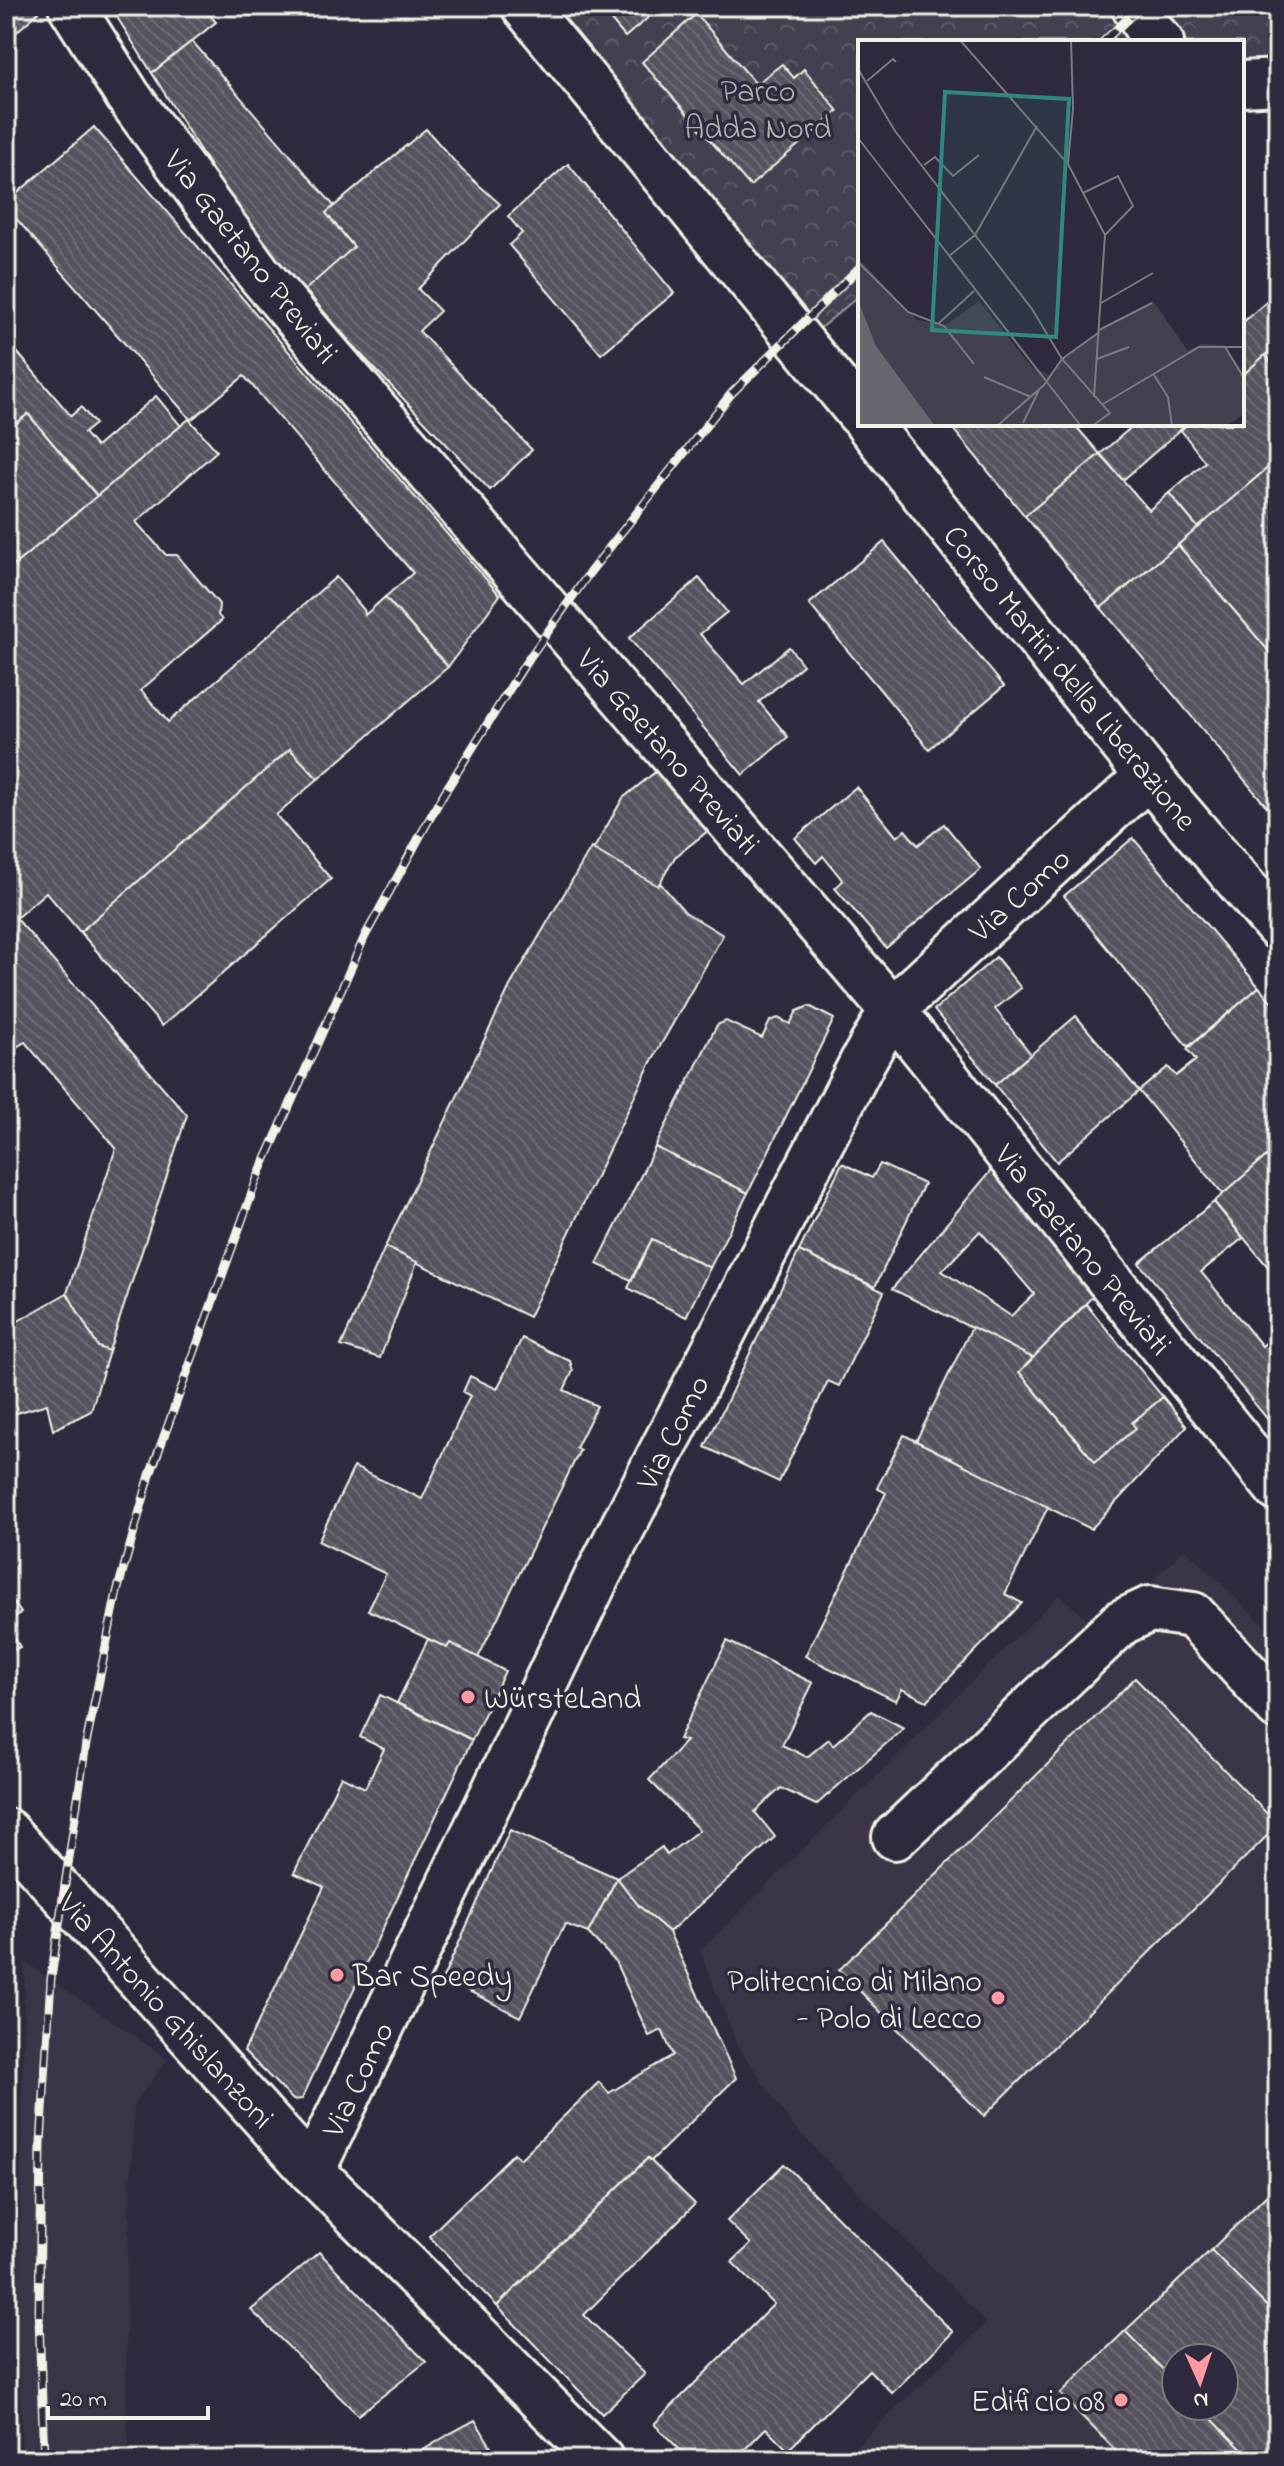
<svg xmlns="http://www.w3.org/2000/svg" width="1284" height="2466" font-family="'Indie Flower',sans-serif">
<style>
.built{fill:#3b3647;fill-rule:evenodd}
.park{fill:url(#park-crowns);stroke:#9c989c;stroke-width:2}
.building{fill:url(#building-back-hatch);stroke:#f4f1e8;stroke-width:2;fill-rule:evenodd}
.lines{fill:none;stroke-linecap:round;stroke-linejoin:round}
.minor-casing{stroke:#f4f1e8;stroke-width:50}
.major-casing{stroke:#f4f1e8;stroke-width:50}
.minor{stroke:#2f2a3d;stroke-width:44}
.major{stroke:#2f2a3d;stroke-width:44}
.rail-casing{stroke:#f4f1e8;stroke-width:9}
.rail{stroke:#2f2a3d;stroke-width:6;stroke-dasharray:18;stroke-linecap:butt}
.poi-dot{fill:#ff9aa2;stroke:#2f2a3d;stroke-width:3}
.labels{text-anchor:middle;stroke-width:7;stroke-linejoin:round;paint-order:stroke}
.park-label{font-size:32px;fill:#b7b3b3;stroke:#2f2a3d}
.street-label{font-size:32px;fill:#f4f1e8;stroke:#2f2a3d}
.poi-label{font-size:32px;fill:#f4f1e8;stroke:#2f2a3d;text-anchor:start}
.inset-road{fill:none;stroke:#7e7a81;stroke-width:2}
.view{fill:#318880;fill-opacity:0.15;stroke:#318880;stroke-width:4}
.inset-edge{fill:none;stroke:#f4f1e8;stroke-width:4}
</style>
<defs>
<pattern id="park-crowns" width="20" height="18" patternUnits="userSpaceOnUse" patternTransform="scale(2)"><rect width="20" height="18" fill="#454050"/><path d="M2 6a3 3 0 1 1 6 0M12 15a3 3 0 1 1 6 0" fill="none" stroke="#605c69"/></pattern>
<pattern id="building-back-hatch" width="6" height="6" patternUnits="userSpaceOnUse" patternTransform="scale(2)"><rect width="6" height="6" fill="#56525f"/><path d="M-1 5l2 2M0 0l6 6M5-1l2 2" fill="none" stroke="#6f6b76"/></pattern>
</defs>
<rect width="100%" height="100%" fill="#2f2a3d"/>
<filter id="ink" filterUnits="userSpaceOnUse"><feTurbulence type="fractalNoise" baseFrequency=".0125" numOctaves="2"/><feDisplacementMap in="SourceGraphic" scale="16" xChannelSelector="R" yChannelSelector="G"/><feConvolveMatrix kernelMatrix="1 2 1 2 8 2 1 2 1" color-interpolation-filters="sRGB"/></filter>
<g filter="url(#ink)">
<!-- built -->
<g class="built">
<path d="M1185,1548l93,91v821h-437l146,-137 -195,-198 -55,-80 -37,-94 359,-356 43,36zM1176,2358h48v48h-48z"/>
<path d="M25,1962l143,97 -34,45 -8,183v119l4,54h-107l-5,-129z"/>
</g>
<!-- park -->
<path class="park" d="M532,6h746v75l-36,-5v-34h-382v253l-41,34z"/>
<!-- building -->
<g class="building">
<path d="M6,6h30l3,6 -33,29z"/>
<path d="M110,6h93l13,16 -64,51z"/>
<path d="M599,6h63l-37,31z"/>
<path d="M696,14l60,70 26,-20 12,14 10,-9 34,42 -88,75 -108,-124z"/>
<path d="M192,41l143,166 -9,6 28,34 -53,48 -74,-101 -75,-121z"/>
<path d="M94,127l406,468 -52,72 -63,-70 28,-24 -169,-197 -53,44 -185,-213v-4z"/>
<path d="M426,129l36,41 38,34 -82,85 22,22 -21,20 113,119 -42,40 -134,-141 -51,-59 49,-43 -28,-34z"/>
<path d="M568,164l106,129 -73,61 -92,-109 13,-12 -14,-17z"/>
<path d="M1278,292v52l-36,32v-47l2,-2 -2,-4z"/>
<path d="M6,339l65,77 10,-9 14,17 -11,9 12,14 60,-51 25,30 -84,70 -69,-82 -22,18z"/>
<path d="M1265,355l13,15v89l-80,69 -29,-35 36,-31 -24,-32 6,-6h55v-48z"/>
<path d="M28,414l69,82 -91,76v-140z"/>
<path d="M189,419l28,32 -81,71 30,33h11l42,49 -1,11 4,5 -81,70 27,32 168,-145 28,33 1,5 20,-18 63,70 -130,112 -28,-30 -210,183 -34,-40 -30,26 171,197 -78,236 -11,-4 -31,-54 49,-145 -91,-106 -19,11v-481z"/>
<path d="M949,424h125l26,30 -75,62z"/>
<path d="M1135,424h52l-64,56 -23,-26z"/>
<path d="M1100,454l49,56 20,-17 29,35 -97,80 -76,-92z"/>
<path d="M1278,459v203l-100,-117z"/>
<path d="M884,542l120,144 -75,63 -120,-145z"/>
<path d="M1178,545l100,117v158l-177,-212z"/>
<path d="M699,578l28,34 -27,22 44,50 45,-37 14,18 -44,37 29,35 -45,38 -114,-137z"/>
<path d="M290,749l28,30 -42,36 55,64 -169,147 -82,-94z"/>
<path d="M669,761l49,62 -43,34 -17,29 -65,-36 30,-52z"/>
<path d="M856,787l41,50 8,-7 13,15 26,-21 37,45 -95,79 -51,-60 8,-7 -20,-25 -7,7 -21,-25z"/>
<path d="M1133,838l126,149 -71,60 -124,-151z"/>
<path d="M591,848l67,38 2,-3 25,29 38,23 -73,129 -121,253 -144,-70 125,-261z"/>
<path d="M996,957l25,31 -26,21 36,45 -36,31 -61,-75z"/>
<path d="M1259,987l19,22v137l-55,48 -84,-103 29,-24 8,9 20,-16 -9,-11z"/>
<path d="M809,1006l25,13 -86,174 -93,-46 62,-122 9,-4 36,17 8,-17 8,-3 12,6 7,-13z"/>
<path d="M1076,1016l63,75 -82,71 -62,-77z"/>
<path d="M1278,1146v133l-64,-77z"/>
<path d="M655,1147l93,46 -38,75 -58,-29 -21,41 -34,-16z"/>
<path d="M842,1163l30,15 8,-14 44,20 -49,103 -76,-36z"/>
<path d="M993,1168l101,127 -61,63 -141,-69zM980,1231l54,63 -23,22 -69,-45z"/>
<path d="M1214,1202l29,36 -42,34 61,74 16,-13v99l-139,-169z"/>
<path d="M652,1239l58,29 -24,49 -58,-29z"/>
<path d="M385,1247l32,15 -37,96 -39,-12z"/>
<path d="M799,1251l85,41 -45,94 -11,-5 -49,101 -74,-35z"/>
<path d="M67,1293l31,54 11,4 -18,60 -38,19 -6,-26 -37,11 -4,-9v-78z"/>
<path d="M1086,1304l77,93 -31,26 4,5 -41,34 -76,-90z"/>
<path d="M972,1327l61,31 -14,14 76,90 41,-34 -4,-5 31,-26 24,29 -96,103 -175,-88z"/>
<path d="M522,1338l48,23 3,10 -9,19 33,16 -21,42 4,2 -102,208 -28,-15 -3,5 -79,-38 18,-36 -68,-33 36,-74 68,32 48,-103 -7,-4 7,-16 27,13z"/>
<path d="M904,1435l144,72 -43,87 17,9 -95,98 -25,-12 -6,12 -91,-45 81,-163 -9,-5z"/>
<path d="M6,1591l15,22 -15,9 14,25 -14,7z"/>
<path d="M428,1639l19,9 3,-5 55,28 -33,69 -75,-37z"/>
<path d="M727,1641l86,42 -31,62 25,12 22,-18 4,6 38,-34 33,17 -88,77 -35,-17 -26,24 20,25 -106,95 -30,-26 -22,-28 45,-31 5,8 32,-25 -50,-50 37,-39 -7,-2z"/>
<path d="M1135,1678l143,147 -294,291 -145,-146z"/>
<path d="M380,1695l92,45 -165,348 -5,11 -9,1 -49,-49 80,-164 -30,-14 47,-97 24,12 19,-39 -24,-12z"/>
<path d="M510,1830l107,48 -29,55 -23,-9 -45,93 -77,-39z"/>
<path d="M617,1878l22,28 30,26 67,146 -85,83 -3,-3 -151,148 -68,-70 85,-83 6,6 79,-77 10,11 64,-38 -11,-25 -13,6 -34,-75 -27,-28z"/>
<path d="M648,2158l47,46 -111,111 61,59 -43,40 -105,-108z"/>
<path d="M784,2164l169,168 -61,61 -23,-23 -81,80 -22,-22 -32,32h-44l-36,-36 120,-120 -42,-42 19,-18 -24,-23z"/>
<path d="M1278,2184v134l-67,-68z"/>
<path d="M1211,2250l67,68v142h-26l-53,-54h25v-48h-48v25l-51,-52z"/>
<path d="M319,2252l107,110 -68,53 -107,-105z"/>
<path d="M1125,2331l51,52v23h23l53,54h-127l-65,-66z"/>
<path d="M475,2420l24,40h-92l44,-27z"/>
</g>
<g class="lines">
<!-- minor casing -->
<g class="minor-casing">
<g id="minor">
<path d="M71,6l57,90 131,178 633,736 386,479"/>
<path d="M1134,6l11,19 16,17"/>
<path d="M1242,84l36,-2"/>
<path d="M6,1831l306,340 289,289"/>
<path d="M895,1837l227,-215 28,-13 43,6 85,92"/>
<path d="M312,2171l286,-596 265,-514 29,-51 256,-234"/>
</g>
</g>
<!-- major casing -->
<g class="major-casing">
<g id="major">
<path d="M524,6l336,408"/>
<path d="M868,424l280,352 130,151"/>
</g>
</g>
<!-- minor -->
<use href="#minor" class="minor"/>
<!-- major -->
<use href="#major" class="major"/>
<!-- rail casing -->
<g class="rail-casing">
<g id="rail">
<path d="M1103,42l38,-36"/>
<path d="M44,2460l-5,-142 2,-174 10,-166 35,-234 31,-152 33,-117 107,-296 108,-243 76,-138 84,-134 65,-92 141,-178 129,-127"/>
</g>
</g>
<!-- rail -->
<use href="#rail" class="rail"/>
</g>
</g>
<!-- markers -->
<g class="poi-dot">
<circle cx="468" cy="1697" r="8"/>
<circle cx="337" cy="1975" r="8"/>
<circle cx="998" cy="1998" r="8"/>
<circle cx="1121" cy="2400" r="8"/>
</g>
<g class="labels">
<!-- park labels -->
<g class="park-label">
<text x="758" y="101">Parco<tspan x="758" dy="37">Adda Nord</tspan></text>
</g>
<!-- street labels -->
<g class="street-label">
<text transform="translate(252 256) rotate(52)" y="11">Via Gaetano Previati</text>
<text transform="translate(1071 677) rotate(51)" y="11">Corso Martiri della Liberazione</text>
<text transform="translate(669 751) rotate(49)" y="11">Via Gaetano Previati</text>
<text transform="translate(1019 894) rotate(-42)" y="11">Via Como</text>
<text transform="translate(1084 1249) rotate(51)" y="11">Via Gaetano Previati</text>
<text transform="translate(672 1432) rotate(-63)" y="11">Via Como</text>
<text transform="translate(167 2010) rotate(48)" y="11">Via Antonio Ghislanzoni</text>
<text transform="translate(357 2079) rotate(-64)" y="11">Via Como</text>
</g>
<!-- poi labels -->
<g class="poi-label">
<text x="484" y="1708">WürsteLand</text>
<text x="353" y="1986">Bar Speedy</text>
<text x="982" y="1991" text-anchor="end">Politecnico di Milano<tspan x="982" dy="37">- Polo di Lecco</tspan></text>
<text x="1105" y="2411" text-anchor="end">Edificio 08</text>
</g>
</g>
<!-- overview -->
<g transform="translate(858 40)">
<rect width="386" height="386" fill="#2f2a3d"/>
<path d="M0,218l59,62 29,5 33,-24 53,66 17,8 13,-16 43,-32 48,-26 35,50 13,-7 24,1 19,29v40l-17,12h-369z" fill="#454050"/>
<path d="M0,260l18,46 59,80h-77z" fill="#6a6670"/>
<path class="inset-road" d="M102,0l108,124 37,71 -11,162M0,29l37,62 137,178 30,50 48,54 -18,13M9,41l26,-22 3,3M0,98l223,288M210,124l5,-55 -2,-69M66,125l11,-8 18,19 26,-21M225,153l35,-17 15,30 -28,29M91,216l26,-21 62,-109M0,222l50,50 36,14 30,38M243,263l52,-30M81,283l35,-32M241,290l53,-27M367,307l19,31M239,319l32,-12M296,335l14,22 4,29M126,337l47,20M245,364l96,-57h45M165,383l16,-33M139,386l47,-41 18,-26 36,-26"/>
<path class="view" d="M87,52l124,7 -13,238 -124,-7z"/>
<rect width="386" height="386" class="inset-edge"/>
</g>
<!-- margin -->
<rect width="1284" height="2466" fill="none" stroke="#2f2a3d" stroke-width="32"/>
<rect x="16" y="16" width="1252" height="2434" fill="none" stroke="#f4f1e8" stroke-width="3" filter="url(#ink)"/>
<!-- north arrow -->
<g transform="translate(1200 2382) rotate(177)"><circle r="38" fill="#2f2a3d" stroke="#7e7a81" stroke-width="2"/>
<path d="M0-6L14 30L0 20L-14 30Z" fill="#ff9aa2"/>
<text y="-12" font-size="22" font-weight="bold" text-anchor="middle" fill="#f4f1e8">N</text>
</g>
<!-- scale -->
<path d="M48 2406v12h160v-12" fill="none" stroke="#f4f1e8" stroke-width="4"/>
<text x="60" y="2406" font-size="24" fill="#f4f1e8" stroke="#2f2a3d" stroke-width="6" paint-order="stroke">20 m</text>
</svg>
